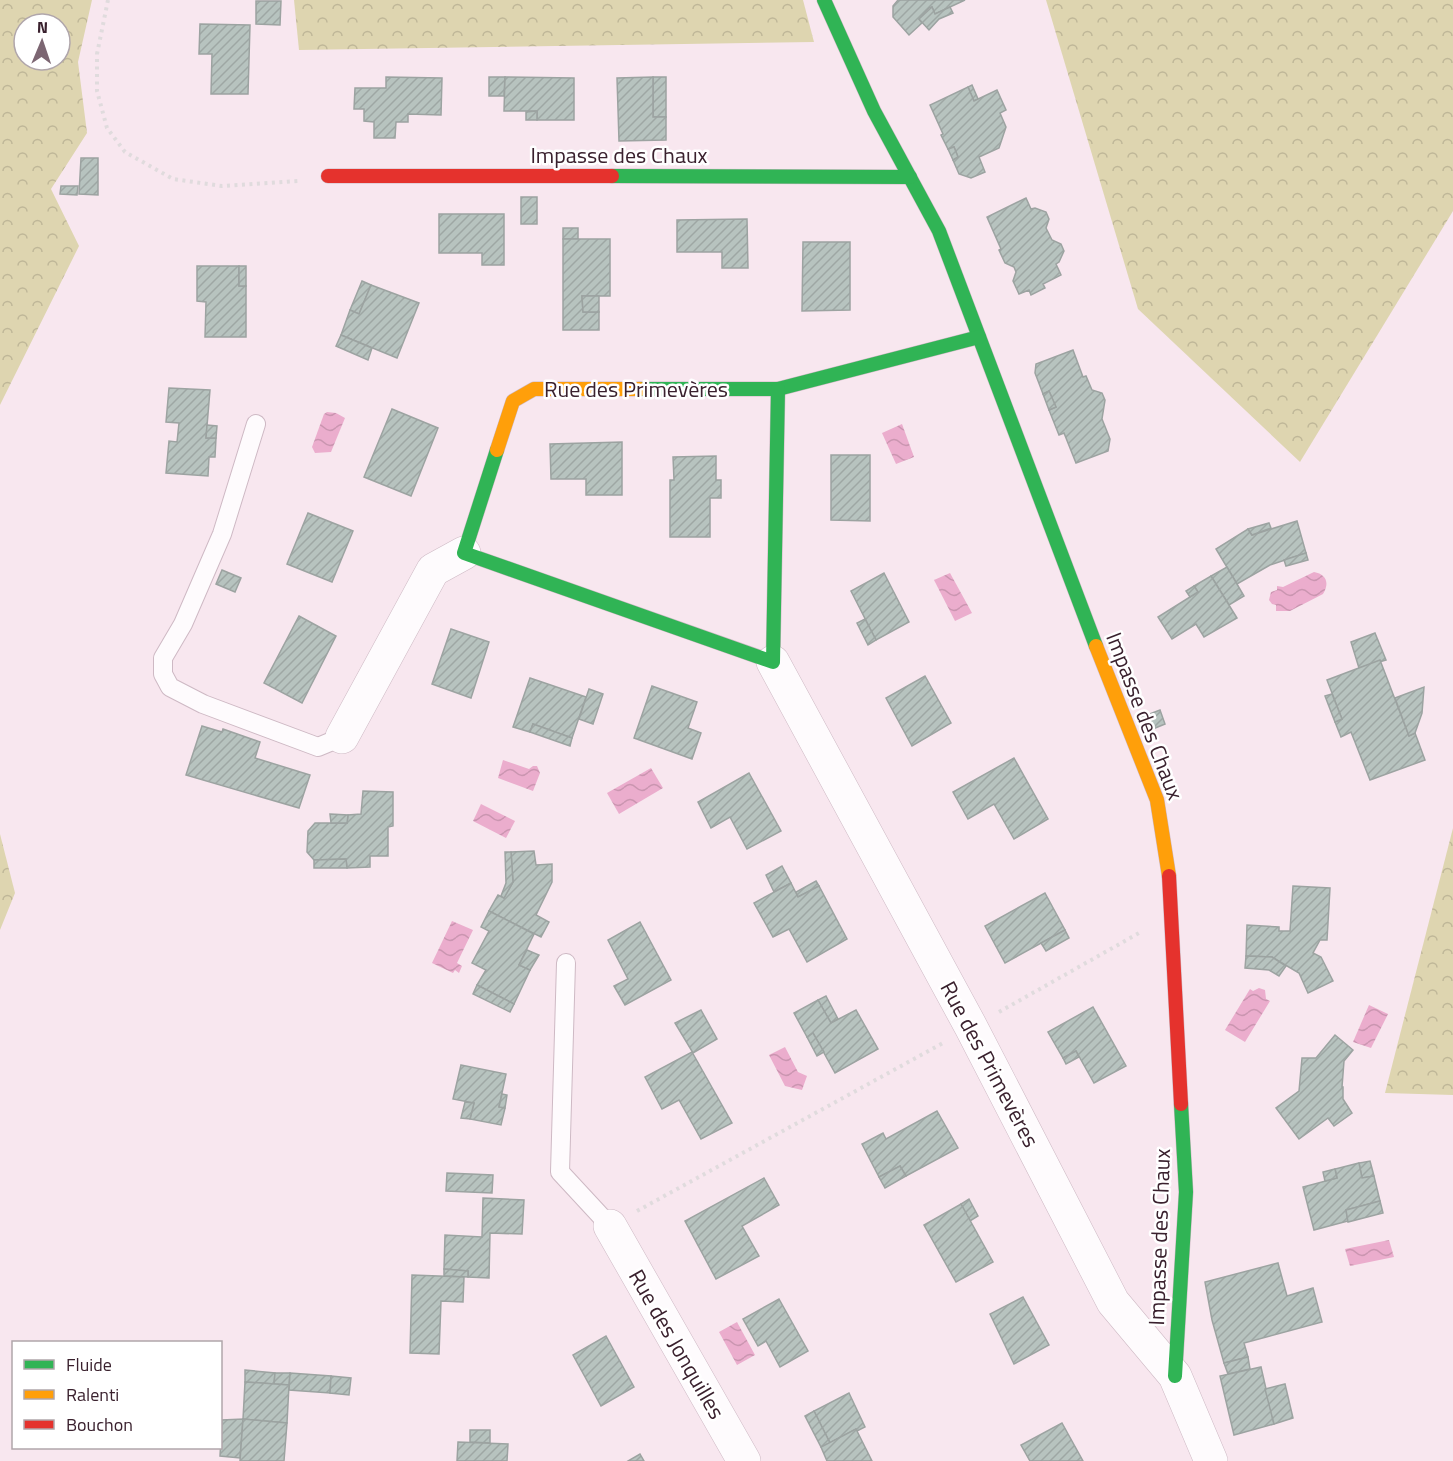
<svg xmlns="http://www.w3.org/2000/svg" width="1453" height="1461" font-family="'Titillium Web',sans-serif">
<style>
.forest{fill:url(#forest-crowns);fill-rule:evenodd}
.water{fill:url(#water-waves)}
.building{fill:url(#building-hatch);stroke:#9ca3a1;stroke-width:1.5}
.lines{fill:none;stroke-linecap:round;stroke-linejoin:round}
.lane-casing{stroke:#ceb9c4;stroke-width:20}
.street-casing{stroke:#ceb9c4;stroke-width:34}
.fast-casing{stroke:#ceb9c4;stroke-width:15}
.slow-casing{stroke:#ceb9c4;stroke-width:15}
.jam-casing{stroke:#ceb9c4;stroke-width:15}
.path{stroke:#e0dbdd;stroke-width:4;stroke-dasharray:3 4.5;stroke-linecap:butt}
.lane{stroke:#fefbfd;stroke-width:18}
.street{stroke:#fefbfd;stroke-width:33}
.fast{stroke:#30b455;stroke-width:14}
.slow{stroke:#ff9f0a;stroke-width:14}
.jam{stroke:#e5322d;stroke-width:14}
.labels{text-anchor:middle;stroke-width:5;stroke-linejoin:round;paint-order:stroke}
.street-label{font-size:22px;fill:#3a212e;stroke:#fff}
</style>
<defs>
<pattern id="forest-crowns" width="20" height="18" patternUnits="userSpaceOnUse" patternTransform="scale(1.5)"><rect width="20" height="18" fill="#ded5b0"/><path d="M2 6a3 3 0 1 1 6 0M12 15a3 3 0 1 1 6 0" fill="none" stroke="#bfb798"/></pattern>
<pattern id="water-waves" width="16" height="10" patternUnits="userSpaceOnUse" patternTransform="scale(1.5)"><rect width="16" height="10" fill="#ebadcd"/><path d="M0 5q4-4 8 0t8 0" fill="none" stroke="#ca95b0"/></pattern>
<pattern id="building-hatch" width="6" height="6" patternUnits="userSpaceOnUse" patternTransform="scale(1.5)"><rect width="6" height="6" fill="#b7c3bf"/><path d="M-1 1l2-2M0 6l6-6M5 7l2-2" fill="none" stroke="#9ea7a4"/></pattern>
</defs>
<rect width="100%" height="100%" fill="#f8e7ef"/>
<!-- forest -->
<g class="forest">
<path d="M0,0h92l-14,62 9,71 -36,56 28,57 -79,159zM24,24h36v36h-36z"/>
<path d="M294,0h509l11,42 -515,8z"/>
<path d="M1046,0h407v211l-153,251 -162,-153z"/>
<path d="M1453,828v267l-68,-2z"/>
<path d="M0,834l15,59 -15,37z"/>
</g>
<!-- water -->
<g class="water">
<path d="M327,412l9,1 9,5 -14,34 -16,1 -3,-6 12,-33z"/>
<path d="M902,424l12,33 -18,7 -14,-31z"/>
<path d="M1314,572c12,2 16,11 9,22l-33,17h-14v-6l-4,-1 -3,-4 2,-8 6,-2v-4l6,1z"/>
<path d="M950,573l22,40 -17,8 -21,-41z"/>
<path d="M503,760l26,9 4,-3h4l3,7 -7,18 -35,-13z"/>
<path d="M651,768l12,20 -44,26 -12,-21z"/>
<path d="M481,804l34,17 -9,17 -33,-17z"/>
<path d="M452,921l21,9 -16,33 5,3 -3,7 -4,-3 -2,3 -21,-10z"/>
<path d="M1259,988l6,2 1,9 4,2 -25,41 -20,-12 25,-41 3,2z"/>
<path d="M1369,1005l19,9 -17,34 -18,-6z"/>
<path d="M785,1047l13,25 9,4 -5,14 -17,-4 -16,-31z"/>
<path d="M1389,1240l5,17 -44,9 -5,-17z"/>
<path d="M737,1322l18,33 -18,10 -18,-33z"/>
</g>
<!-- building -->
<g class="building">
<path d="M898,0h67l-30,14 -3,-7 -3,1 -10,11 3,4 -13,12 -16,-18v-11z"/>
<path d="M256,1h25l-1,24 -24,-1z"/>
<path d="M932,7l3,7 15,-7 3,6 -14,6 -10,11 -10,-11z"/>
<path d="M200,24l50,1 -2,69h-37l1,-40h-13z"/>
<path d="M386,77l56,1 -1,37 -33,-1v8h-12l-1,16h-21v-16l-10,-1v-12h-10l1,-21h31z"/>
<path d="M489,77h16l-1,19h-15z"/>
<path d="M505,77l69,1v42h-37v-9h-33z"/>
<rect x="653" y="77" width="13" height="40"/>
<path d="M653,77v40h13v23l-47,1 -2,-63z"/>
<path d="M972,85l6,14 -4,2 -6,-14z"/>
<path d="M968,87l6,14 23,-11 9,20 -6,3 6,14 -7,21 -20,9 6,15 -14,6 -12,-4 -6,-14 5,-3 -4,-10 -6,2 -7,-14 2,-1 -13,-29z"/>
<path d="M537,111v9h-11v-8z"/>
<path d="M954,147l4,10 -5,3 -5,-11z"/>
<path d="M81,158h17v37l-19,-1z"/>
<path d="M61,186h17l-1,9 -17,-1z"/>
<rect x="521" y="197" width="16" height="27"/>
<path d="M1026,198l5,11 4,-1 11,4 3,7 -3,9 6,12 9,4 3,7 -5,11 -3,2 5,11 -18,9 2,4 -14,7 -2,-5 -10,4 -6,-13 3,-9 -2,-5 -9,-4 -6,-13 2,-1 -14,-32z"/>
<path d="M439,214h65v51h-22v-12h-43z"/>
<path d="M747,219l1,49h-26v-16h-45v-32z"/>
<rect x="563" y="228" width="15" height="11"/>
<path d="M563,239h47v57h-28l1,16h16v18h-36z"/>
<path d="M803,242h47v68l-48,1z"/>
<path d="M197,266h42v20h7v51h-41l1,-35 -9,-1z"/>
<rect x="239" y="266" width="7" height="20"/>
<path d="M362,281l9,4 -12,29 -9,-4z"/>
<path d="M371,285l48,18 -22,55 -56,-23 9,-25 9,4z"/>
<path d="M582,296h17v16h-16z"/>
<path d="M341,335l31,13 -4,12 -32,-14z"/>
<path d="M1073,350l10,27 3,-1 6,14 10,3 3,7 -3,19 8,20 -2,12 -32,12 -12,-30 -5,2 -10,-25 7,-3 -7,-16 -6,3 -8,-21 1,-9z"/>
<path d="M169,388l41,2 -4,48h10l-1,19h-6l-1,19 -42,-3 3,-32 8,1 2,-19 -13,-1z"/>
<path d="M1049,391l7,16 -7,3 -6,-16z"/>
<path d="M392,409l46,19 -27,68 -47,-19z"/>
<path d="M207,425l10,1 -1,12h-10z"/>
<path d="M622,442v53h-36v-16h-35l-1,-35z"/>
<path d="M831,455h39v66l-39,-1z"/>
<path d="M716,456v24h5v18h-11v39h-40v-57h4l-1,-23z"/>
<path d="M308,513l45,18 -21,51 -45,-18z"/>
<path d="M1297,521l9,32 -36,12 -33,19 -21,-35 32,-20 4,6z"/>
<path d="M1269,523l2,5 -19,7 -4,-6z"/>
<path d="M1306,553l2,7 -22,6 -2,-6z"/>
<path d="M1227,567l17,29 -15,9 -18,-29z"/>
<path d="M222,570l19,8 -6,14 -19,-8z"/>
<path d="M884,573l25,49 -33,18 -25,-49z"/>
<path d="M1211,576l26,42 -33,19 -8,-13 -24,15 -14,-22 40,-25 -4,-6z"/>
<path d="M1194,586l4,6 -8,5 -4,-6z"/>
<path d="M299,616l37,20 -34,67 -38,-20z"/>
<path d="M865,619l11,21 -8,5 -11,-22z"/>
<path d="M451,629l38,13 -18,56 -39,-14z"/>
<path d="M1375,633l11,27 -27,8 -8,-26z"/>
<path d="M1380,660l29,76 6,-3 10,27 -55,20 -19,-48 -10,5 -6,-15 7,-3 -15,-39z"/>
<path d="M925,676l26,47 -39,23 -26,-48z"/>
<path d="M530,678l56,19 -14,41 -39,-14 -3,8 -17,-5z"/>
<path d="M652,686l45,16 -9,26 13,5 -9,26 -58,-21z"/>
<path d="M1424,687l-2,26 -7,20 -6,3 -14,-38z"/>
<path d="M589,689l14,5 -10,30 -14,-5z"/>
<path d="M1332,694l10,25 -7,3 -10,-26z"/>
<path d="M1160,710l5,14 -17,7 -6,-14z"/>
<path d="M533,724l39,14 -2,8 -40,-14z"/>
<path d="M202,726l20,6 1,-3 37,13 -5,16 55,17 -11,33 -113,-33z"/>
<path d="M1014,758l34,61 -34,20 -20,-35 -26,15 -15,-27z"/>
<path d="M749,773l32,58 -34,18 -17,-32 -19,11 -13,-26z"/>
<path d="M363,791l30,1v34l-5,1v29h-18v11l-23,1 -1,-9 -32,1 -7,-8 1,-21 7,-8h32l1,-8 13,-1z"/>
<path d="M330,814l18,1 -1,8h-16z"/>
<path d="M534,851l2,14 16,-1v18l-16,33 13,7 -8,15 -52,-26 9,-16 6,3 9,-16 -2,-30z"/>
<path d="M505,852h6l2,30 -9,16 -3,-2 5,-13z"/>
<path d="M346,859l1,9h-33v-8z"/>
<path d="M782,866l9,17 -17,9 -8,-17z"/>
<path d="M816,881l3,5 -21,11 -2,-5z"/>
<path d="M791,883l7,14 21,-11 28,53 -40,23 -18,-33 -16,8 -19,-34z"/>
<path d="M1293,886l37,2 -3,52h-7l-7,13 8,4 12,24 -25,12 -9,-20 -27,-16 -26,-1 1,-31 32,2v4h11z"/>
<path d="M1045,893l20,37 -60,33 -20,-37z"/>
<path d="M489,911l45,23 -15,31 11,5 -16,34 -37,-19 9,-15 -14,-7 17,-32 -8,-4z"/>
<path d="M640,922l31,58 -46,25 -11,-19 14,-7 -20,-39z"/>
<path d="M1065,930l4,8 -23,13 -5,-8z"/>
<path d="M527,950l12,5 -9,15 -11,-5z"/>
<path d="M1246,956l26,1 14,9 -7,10 -10,-6 -24,-2z"/>
<path d="M477,985l37,19 -4,8 -37,-18z"/>
<path d="M826,996l12,23 -7,4 -13,-23z"/>
<path d="M818,1000l13,23 25,-13 22,39 -43,24 -22,-40 -6,4 -13,-24z"/>
<path d="M1093,1007l33,59 -32,17 -18,-32 -13,7 -15,-26z"/>
<path d="M701,1010l16,29 -24,14 -18,-30z"/>
<path d="M813,1033l11,19 -7,4 -10,-19z"/>
<path d="M1335,1035l18,15 -9,11 -2,26h1v12l9,14 -18,13 -6,-8 -29,21 -23,-31 23,-17 3,-33h14z"/>
<path d="M1076,1051l3,6 -13,7 -3,-6z"/>
<path d="M692,1052l40,71 -31,16 -22,-39 -17,9 -17,-32z"/>
<path d="M461,1065l45,9 -7,33 6,1 -4,17 -31,-6 4,-16 -21,-4z"/>
<path d="M502,1094l5,1 -2,13 -6,-1z"/>
<path d="M465,1102l9,1 -4,16 -9,-1z"/>
<path d="M937,1111l21,37 -52,28 -6,-10 -21,11 -17,-33 21,-11 3,6z"/>
<path d="M1370,1161l4,15 -12,2 -3,-15z"/>
<path d="M1359,1163l3,15 12,-2 6,25 -34,9 2,11 -34,9 -11,-43 34,-9 -2,-9z"/>
<path d="M900,1166l6,10 -21,12 -6,-11z"/>
<path d="M1335,1169l2,9 -12,3 -2,-9z"/>
<path d="M447,1173l46,2 -1,18 -46,-2z"/>
<path d="M764,1178l15,27 -37,21 17,30 -43,23 -31,-58z"/>
<path d="M483,1198l41,2 -2,34 -32,-1 -1,45 -21,-1v-6l-24,-2 1,-34 37,2z"/>
<path d="M969,1199l9,17 -8,5 -9,-17z"/>
<path d="M1380,1201l3,12 -35,9 -2,-12z"/>
<path d="M961,1204l32,58 -37,20 -32,-57z"/>
<path d="M1278,1263l9,33 26,-8 9,34 -78,21 4,14 -24,6 -12,-43 -7,-38z"/>
<path d="M444,1269l24,2v6l-24,-1z"/>
<path d="M412,1275l52,2 -1,25 -22,-1 -2,53 -29,-1z"/>
<path d="M1023,1297l26,48 -35,19 -24,-50z"/>
<path d="M779,1299l29,52 -28,16 -14,-26 -8,5 -15,-27z"/>
<path d="M606,1336l28,51 -33,19 -28,-51z"/>
<path d="M1248,1357l2,12 -22,5 -4,-11z"/>
<path d="M1261,1367l13,57 -40,11 -14,-59z"/>
<path d="M245,1370l30,3 -1,11 -29,-2z"/>
<path d="M275,1373h15l-1,12 -15,-1z"/>
<path d="M290,1373l41,3 -1,17 -41,-3z"/>
<path d="M331,1376l20,2 -2,17 -19,-2z"/>
<path d="M245,1382l44,3 -2,38 -44,-4z"/>
<path d="M1285,1384l8,34 -19,6 -9,-35z"/>
<path d="M849,1393l16,34 -8,4 -1,-2 -26,14 -16,-32z"/>
<path d="M814,1411l16,32 -9,4 -16,-31z"/>
<path d="M243,1419l-3,39 -20,-2 2,-36z"/>
<path d="M243,1419l44,4 -3,38h-44z"/>
<path d="M1062,1423l21,38h-53l-9,-16z"/>
<path d="M856,1429l16,32h-45l-6,-14z"/>
<path d="M470,1430h20v13l-20,-1z"/>
<path d="M458,1442l50,2 -1,17h-50z"/>
<path d="M640,1454l4,7h-16z"/>
</g>
<g class="lines">
<!-- lane casing -->
<g class="lane-casing">
<g id="lane">
<path d="M256,424l-34,110 -39,90 -20,34v16l7,13 33,17 115,43 24,-10"/>
<path d="M566,963l-6,209 50,54"/>
</g>
</g>
<!-- street casing -->
<g class="street-casing">
<g id="street">
<path d="M773,662l198,365 142,275 62,74 36,85"/>
<path d="M342,737l91,-167 31,-17"/>
<path d="M610,1226l134,235"/>
</g>
</g>
<!-- fast casing -->
<g class="fast-casing">
<g id="fast">
<path d="M824,0l50,111 65,120 157,415"/>
<path d="M612,176l298,1"/>
<path d="M640,389h138l201,-52"/>
<path d="M497,450l-33,103 309,109 5,-273"/>
<path d="M1175,1376l11,-184 -5,-88"/>
</g>
</g>
<!-- slow casing -->
<g class="slow-casing">
<g id="slow">
<path d="M497,450l16,-49 21,-12h106"/>
<path d="M1096,646l61,154 12,76"/>
</g>
</g>
<!-- jam casing -->
<g class="jam-casing">
<g id="jam">
<path d="M328,176h284"/>
<path d="M1169,876l12,228"/>
</g>
</g>
<!-- path -->
<g class="path">
<path d="M108,0l-11,54v37l10,37 18,24 48,27 49,7 76,-5"/>
<path d="M999,1012l140,-79"/>
<path d="M637,1211l306,-168"/>
</g>
<!-- lane -->
<use href="#lane" class="lane"/>
<!-- street -->
<use href="#street" class="street"/>
<!-- fast -->
<use href="#fast" class="fast"/>
<!-- slow -->
<use href="#slow" class="slow"/>
<!-- jam -->
<use href="#jam" class="jam"/>
</g>
<g class="labels">
<!-- street labels -->
<g class="street-label">
<text x="619" y="163">Impasse des Chaux</text>
<text x="636" y="397">Rue des Primevères</text>
<text transform="translate(1145 716) rotate(69)" y="8">Impasse des Chaux</text>
<text transform="translate(990 1064) rotate(62)" y="8">Rue des Primevères</text>
<text transform="translate(1159 1237) rotate(-88)" y="8">Impasse des Chaux</text>
<text transform="translate(677 1344) rotate(60)" y="8">Rue des Jonquilles</text>
</g>
</g>
<!-- legend -->
<rect x="12" y="1341" width="210" height="108" fill="#ffffff" stroke="#b0a6ab" stroke-width="1.5"/>
<rect x="24" y="1360" width="30" height="9" fill="#30b455" stroke="#b0a6ab" stroke-width="1.5"/>
<text x="66" y="1371" font-size="18" fill="#3a212e">Fluide</text>
<rect x="24" y="1390" width="30" height="9" fill="#ff9f0a" stroke="#b0a6ab" stroke-width="1.5"/>
<text x="66" y="1401" font-size="18" fill="#3a212e">Ralenti</text>
<rect x="24" y="1420" width="30" height="9" fill="#e5322d" stroke="#b0a6ab" stroke-width="1.5"/>
<text x="66" y="1431" font-size="18" fill="#3a212e">Bouchon</text>
<!-- north arrow -->
<g transform="translate(42 42) rotate(2)"><circle r="28" fill="#ffffff" stroke="#b0a6ab" stroke-width="1.5"/>
<path d="M0-4.5L10 22L0 15L-10 22Z" fill="#7c6672"/>
<text y="-9" font-size="16" font-weight="bold" text-anchor="middle" fill="#3a212e">N</text>
</g>
</svg>
